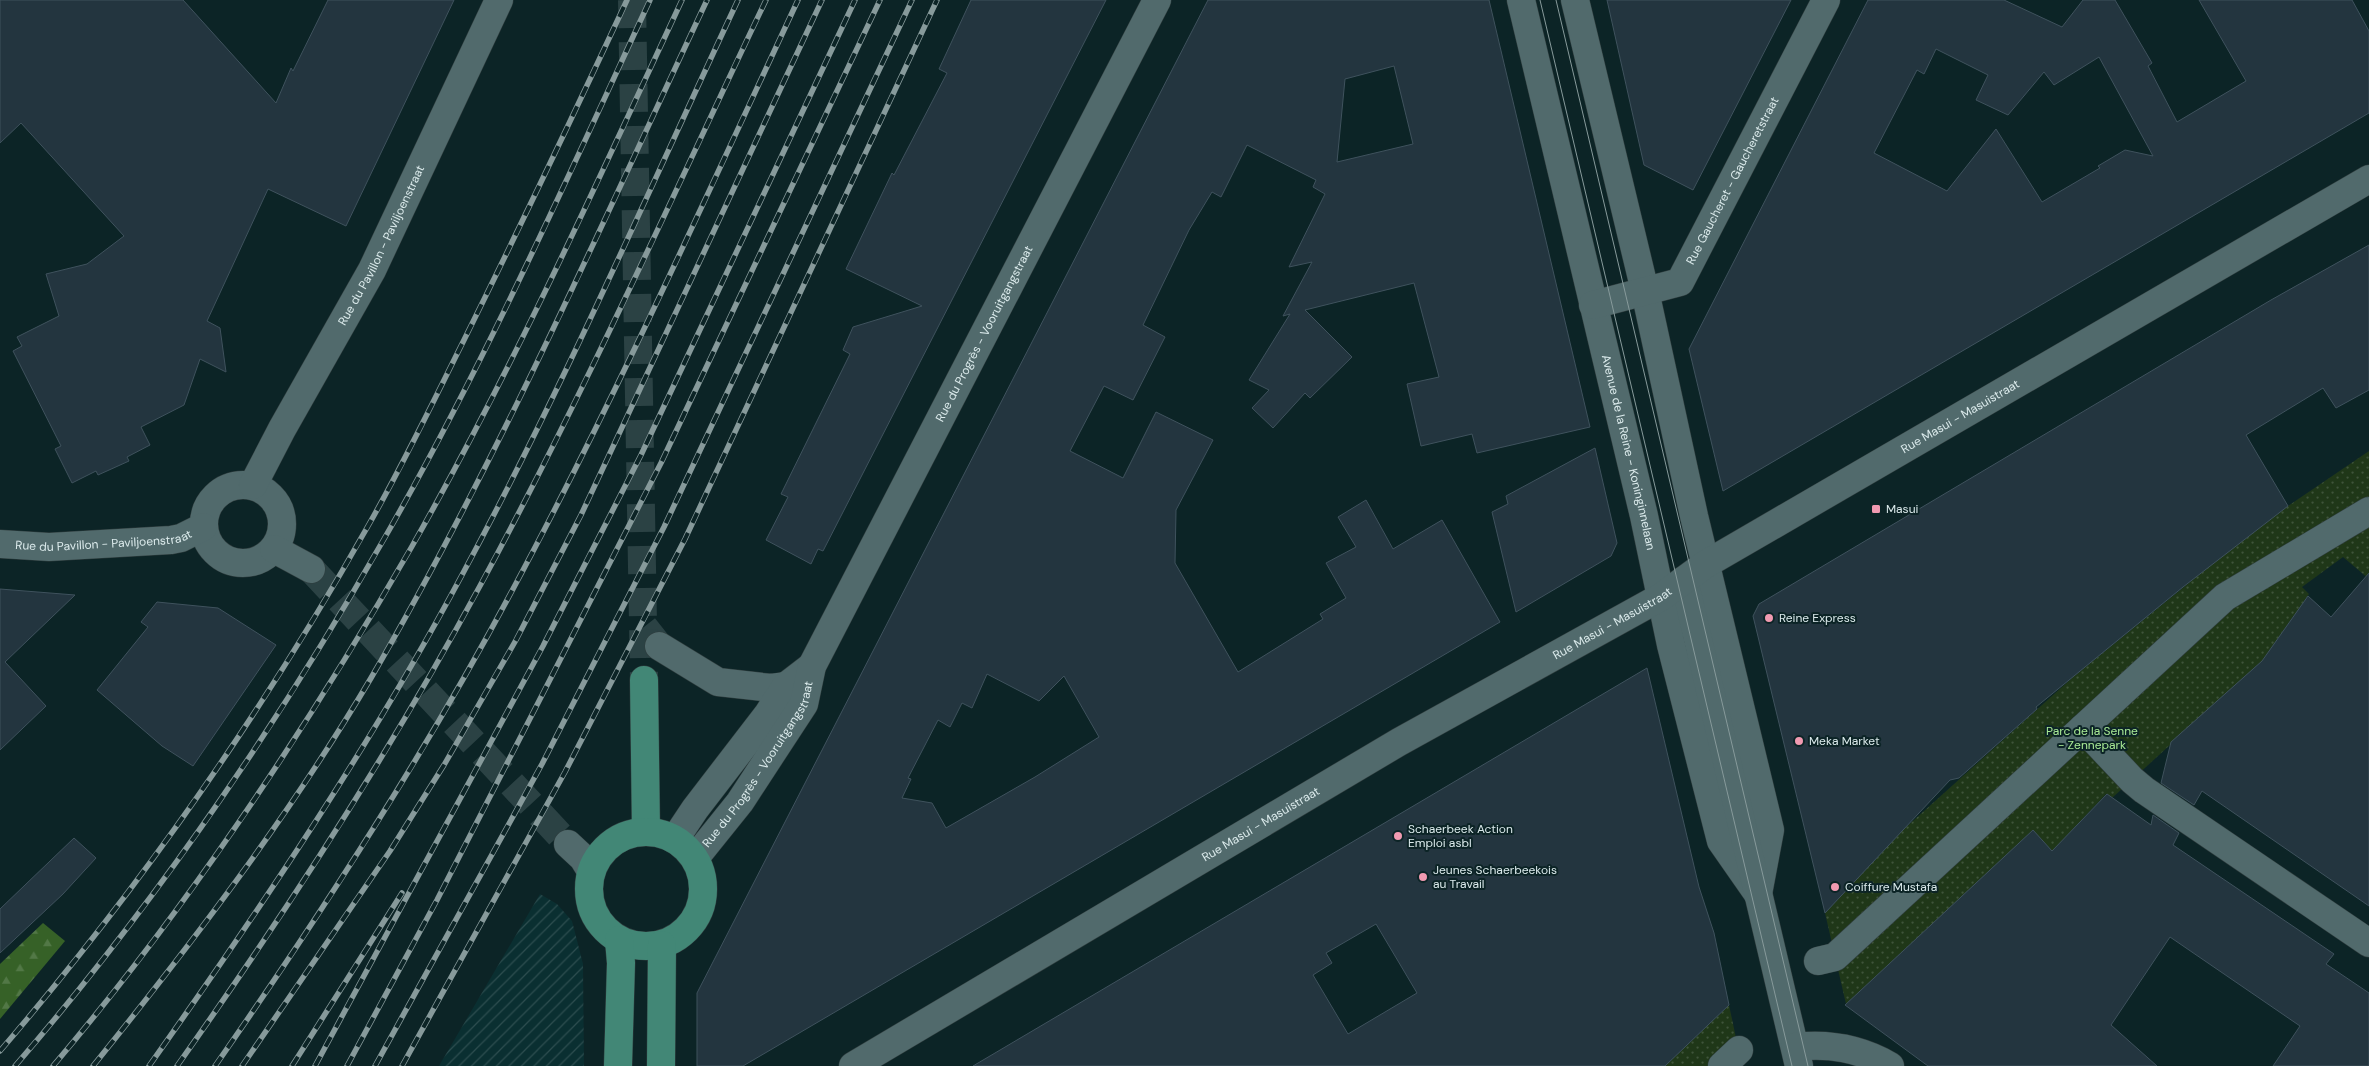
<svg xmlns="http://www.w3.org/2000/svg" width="2369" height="1066" font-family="'DM Sans',sans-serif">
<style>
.industrial{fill:url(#industrial-furrows)}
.forest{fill:url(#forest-firs)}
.park{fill:url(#park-dots)}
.building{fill:#23353f;stroke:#3f525d;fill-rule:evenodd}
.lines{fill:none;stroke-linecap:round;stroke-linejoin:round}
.minor-tunnel{stroke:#2b4244;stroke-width:28;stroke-dasharray:28 14;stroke-linecap:butt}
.major-tunnel{stroke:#2b4244;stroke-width:28;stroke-dasharray:28 14;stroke-linecap:butt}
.minor-casing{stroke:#303e3f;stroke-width:29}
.major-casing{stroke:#303e3f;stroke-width:29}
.minor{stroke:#516a6c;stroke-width:28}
.major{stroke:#428776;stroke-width:28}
.tram{stroke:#879a9b;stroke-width:1}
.rail-casing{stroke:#879a9b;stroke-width:5.5}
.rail{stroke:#0c2426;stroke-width:4;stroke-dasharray:11;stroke-linecap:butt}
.poi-dot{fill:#f19ab1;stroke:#0c2426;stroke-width:2}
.labels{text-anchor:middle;stroke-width:4;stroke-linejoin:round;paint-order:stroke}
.street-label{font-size:12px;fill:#dbeaeb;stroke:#0c2426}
.poi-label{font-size:12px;fill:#dbeaeb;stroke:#0c2426;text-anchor:start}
.park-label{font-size:12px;fill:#a9ea95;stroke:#0c2426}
</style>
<defs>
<pattern id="industrial-furrows" width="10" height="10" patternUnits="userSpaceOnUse" patternTransform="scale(1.25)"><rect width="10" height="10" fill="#0a2f31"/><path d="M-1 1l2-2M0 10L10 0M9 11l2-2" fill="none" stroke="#2d4d4f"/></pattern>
<pattern id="forest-firs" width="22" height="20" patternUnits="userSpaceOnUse" patternTransform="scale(1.25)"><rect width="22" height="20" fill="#366127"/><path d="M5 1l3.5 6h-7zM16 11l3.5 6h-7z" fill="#527846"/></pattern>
<pattern id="park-dots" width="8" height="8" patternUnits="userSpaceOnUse" patternTransform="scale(1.25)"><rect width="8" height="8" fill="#1f3718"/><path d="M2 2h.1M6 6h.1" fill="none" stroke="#3f543a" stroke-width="1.8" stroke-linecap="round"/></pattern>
</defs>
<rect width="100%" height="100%" fill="#0c2426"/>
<!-- industrial -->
<path class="industrial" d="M540,894l17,10 15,17 11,43 1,102h-145z"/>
<!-- forest -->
<path class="forest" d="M43,923l22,18 -65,78v-55z"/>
<!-- park -->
<g class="park">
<path d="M2369,451v128l-26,-22 -41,30 7,7 -47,67 -150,137 -6,-4 -48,51 7,20 -32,-35 -187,174 -21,-91 79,-84 168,-151 139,-113 77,-59z"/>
<path d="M1729,1005l13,61h-77l58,-55z"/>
</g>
<!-- building -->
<g class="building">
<path d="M0,0h183l93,103 15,-35 2,3 35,-71h126l-108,226 -78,-37 -61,132 13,7 6,44 -26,-13 -16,46 -43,22 9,18 -23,12 2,4 -31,14 -2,-4 -24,12 -17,-34 6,-3 -48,-95 9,-5 -5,-9 42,-21 -13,-42 41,-10 37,-28 -103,-113 -21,20z"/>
<path d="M971,0h135l-283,551 -5,-2 -7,15 -45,-24 22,-43 -7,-3 69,-140 -7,-4 10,-23 69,-21 -76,-37 46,-96 2,2 53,-102 -8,-4z"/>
<path d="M1208,0h281l101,427 -113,26 -5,-19 -51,12 -14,-62 32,-7 -25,-94 -109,27 47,47 -42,41 -5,-5 -32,35 -21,-20 17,-18 -20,-10 41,-66 -7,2 29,-54 -23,5 36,-73 -12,-7 3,-7 -69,-35 -26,52 -9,-5 -23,38 -46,95 22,12 -32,63 -29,-14 -34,65 53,27 33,-66 57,28 -37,70 -1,53 63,109 85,-53 -3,-5 26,-16 -20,-35 30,-16 -18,-30 28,-17 27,49 49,-29 58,102 -757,444h-46v-73zM1394,66l19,78 -76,18 8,-83zM987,674l52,27 25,-25 35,61 -64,40 -89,51 -14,-25 -30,-5 9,-19 -3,-1 30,-58 12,7 12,-24 10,5z"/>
<path d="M1607,0h184l-98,190 -49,-25z"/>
<path d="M1868,0h136l58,27 21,-27h32l37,63 -4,3 29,56 69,-41 -47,-81h153l17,31v82l-646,378 -34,-142zM1936,49l52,26 -12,25 32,15 36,-43 10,13 45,-28 54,99 -28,-6 -27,16 2,2 -58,34 -46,-73 -49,62 -73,-38 43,-83 7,4z"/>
<path d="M2369,245v145l-33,18 -13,-20 -77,47 42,71 -105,81 -147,120 1,2 -78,69 -9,2 -125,133 -72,-297 6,-12 512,-304z"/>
<path d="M1595,448l22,95 -6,13 -95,56 -24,-100 16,-8 -2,-8z"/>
<path d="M2369,573v333l-167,-115 -8,14 -33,-22 10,-41 91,-81 46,-65 23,21z"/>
<path d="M0,589l75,6 -70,67 41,44 -46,44z"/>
<path d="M157,602l61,6 58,37 -83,121 -31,-20 -65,-56 51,-63 -7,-5z"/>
<path d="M1647,668l52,219 15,46 15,72 -64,61h-692zM1376,924l41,69 -69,41 -35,-59 19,-12 -6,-10z"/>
<path d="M2107,794l44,31 2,-10 26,18 -6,12 161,109 -8,10 43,29v73h-96l27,-40 -130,-89 -59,88 46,41h-229l-83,-61 188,-175 19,21z"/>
<path d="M74,838l22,20 -33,36 -63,59v-44z"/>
</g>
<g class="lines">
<!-- minor-tunnel -->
<g class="minor-tunnel">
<path d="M311,569l257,275"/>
<path d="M644,627l15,19"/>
</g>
<!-- major-tunnel -->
<path class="major-tunnel" d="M632,0l12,680"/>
<!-- minor casing -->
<g class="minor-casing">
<g id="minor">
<path id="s1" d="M1521,0l123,516 27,129 50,196 37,53"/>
<path d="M1575,0l70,291 49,225 76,314 -12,64"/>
<path id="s2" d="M1593,305l87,-23 146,-282"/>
<circle cx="243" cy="524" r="39"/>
<path id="s3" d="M253,485l29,-56 90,-159 127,-270"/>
<path id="s4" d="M0,544l49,3 122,-7 10,-2 22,-11"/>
<path d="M274,549l37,20"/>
<path d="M1684,580l115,486"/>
<path d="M659,646l59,36 53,6 15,-2"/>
<path d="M2083,728l49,52 12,10 225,153"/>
<path d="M675,839l20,-30 73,-95 18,-28 26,-20"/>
<path d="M568,844l15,14 8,13"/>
<path id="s5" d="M695,858l45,-56 64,-98 8,-38 345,-666"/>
<path d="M1818,961l17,-4 390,-360 144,-86"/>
<path d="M1795,1047c34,-4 64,1 95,19"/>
<path id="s6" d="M853,1066l546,-324 262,-145 45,-33 663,-385"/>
<path d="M1722,1066l17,-16"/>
</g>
</g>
<!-- major casing -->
<g class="major-casing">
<g id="major">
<path d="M644,680l2,151"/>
<circle cx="646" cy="889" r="57"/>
<path d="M618,1066l3,-103 -2,-23"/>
<path d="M661,1066l1,-121"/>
</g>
</g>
<!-- minor -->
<use href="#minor" class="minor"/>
<!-- major -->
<use href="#major" class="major"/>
<!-- tram -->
<g class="tram">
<path d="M1540,0l252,1066"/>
<path d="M1556,0l252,1066"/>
</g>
<!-- rail casing -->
<g class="rail-casing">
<g id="rail">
<path d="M0,1051c139,-162 263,-339 368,-525 35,-61 65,-124 96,-186 56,-113 110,-226 163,-340"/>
<path d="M15,1066c141,-163 262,-340 369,-527 100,-174 182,-358 266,-539"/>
<path d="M53,1066c136,-160 253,-336 358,-518 101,-177 185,-363 271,-548"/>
<path d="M93,1066c100,-124 197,-251 278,-388 127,-218 229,-450 336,-678"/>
<path d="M149,1066c112,-158 222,-321 313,-491 101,-187 186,-383 276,-575"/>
<path d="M177,1066c110,-155 214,-315 304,-482 103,-190 192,-389 285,-584"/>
<path d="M215,1066c107,-153 210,-312 298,-477 103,-192 193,-392 285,-589"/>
<path d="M242,1066l148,-215 54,-86 72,-125 65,-125 241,-515"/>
<path d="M292,1066l110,-173"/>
<path d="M315,1066l228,-420 98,-191 214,-455"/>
<path d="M347,1066l90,-166 224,-437 219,-463"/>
<path d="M375,1066l167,-302 122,-237 248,-527"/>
<path d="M402,1066l163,-294 120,-233 252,-539"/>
</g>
</g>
<!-- rail -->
<use href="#rail" class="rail"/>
</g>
<!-- markers -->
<g class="poi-dot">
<rect x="1871" y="504" width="10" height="10" rx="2.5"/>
<circle cx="1769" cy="618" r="5"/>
<circle cx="1799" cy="741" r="5"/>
<circle cx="1398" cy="836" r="5"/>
<circle cx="1423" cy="877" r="5"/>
<circle cx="1835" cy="887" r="5"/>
</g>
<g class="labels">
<!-- street labels -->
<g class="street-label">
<text dy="4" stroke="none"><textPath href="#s2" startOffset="204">Rue Gaucheret - Gaucheretstraat</textPath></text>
<text dy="4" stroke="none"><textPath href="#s3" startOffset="272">Rue du Pavillon - Paviljoenstraat</textPath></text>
<text dy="4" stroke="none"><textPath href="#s5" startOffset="602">Rue du Progrès - Vooruitgangstraat</textPath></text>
<text dy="4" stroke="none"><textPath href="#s6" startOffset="1284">Rue Masui - Masuistraat</textPath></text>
<text dy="4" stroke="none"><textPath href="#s1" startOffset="465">Avenue de la Reine - Koninginnelaan</textPath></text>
<text dy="4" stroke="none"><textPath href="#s4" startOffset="104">Rue du Pavillon - Paviljoenstraat</textPath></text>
<text dy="4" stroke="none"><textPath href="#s6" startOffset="879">Rue Masui - Masuistraat</textPath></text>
<text dy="4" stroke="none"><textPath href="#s5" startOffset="114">Rue du Progrès - Vooruitgangstraat</textPath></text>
<text dy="4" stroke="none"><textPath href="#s6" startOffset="474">Rue Masui - Masuistraat</textPath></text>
</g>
<!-- poi labels -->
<g class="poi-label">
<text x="1886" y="513">Masui</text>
<text x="1779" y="622">Reine Express</text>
<text x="1809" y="745">Meka Market</text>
<text x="1408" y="833">Schaerbeek Action<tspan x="1408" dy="14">Emploi asbl</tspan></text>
<text x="1433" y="874">Jeunes Schaerbeekois<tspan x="1433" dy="14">au Travail</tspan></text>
<text x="1845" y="891">Coiffure Mustafa</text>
</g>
<!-- park labels -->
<g class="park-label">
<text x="2092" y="735">Parc de la Senne<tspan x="2092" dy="14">- Zennepark</tspan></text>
</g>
</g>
</svg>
